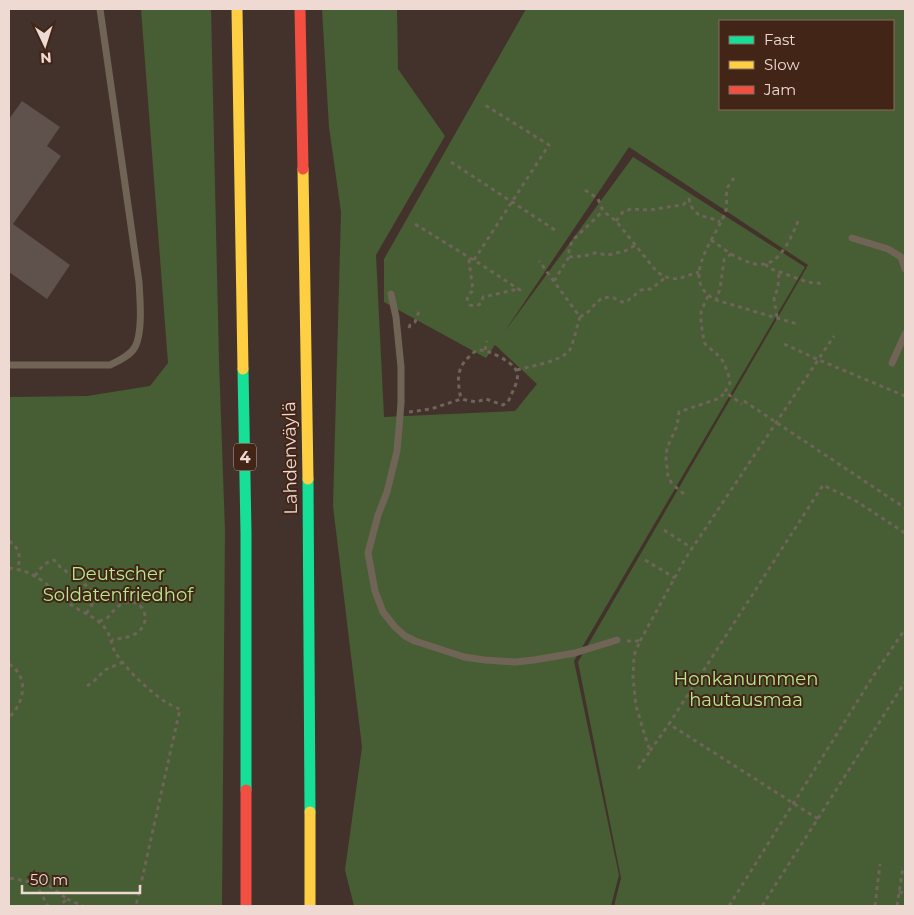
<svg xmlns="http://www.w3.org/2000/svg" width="914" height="915" font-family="Montserrat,sans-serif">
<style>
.green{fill:#475d33;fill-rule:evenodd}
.building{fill:#5f514b}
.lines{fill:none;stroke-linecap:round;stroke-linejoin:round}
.path{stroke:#6e6459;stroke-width:3;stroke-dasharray:4 4;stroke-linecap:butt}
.lane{stroke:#6f6456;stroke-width:7}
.fast{stroke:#16e098;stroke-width:11}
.slow{stroke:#ffcf43;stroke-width:11}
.jam{stroke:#f24e42;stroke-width:11}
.labels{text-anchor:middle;stroke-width:4;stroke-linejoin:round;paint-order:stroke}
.shield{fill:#422517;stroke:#baa49a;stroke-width:1}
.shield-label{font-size:16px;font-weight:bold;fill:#eedad2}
.street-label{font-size:18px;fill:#eedad2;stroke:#422517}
.park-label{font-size:18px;fill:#b4ea8d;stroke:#422517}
</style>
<rect width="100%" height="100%" fill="#43322b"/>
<!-- green -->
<g class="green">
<path d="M141,9h70l8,352 6,170 -3,375h-213v-509l78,-1 63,-10 18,-23z"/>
<path d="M322,9h75l1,60 47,67 -69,119 8,162 131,-6 22,-27 -42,-39 -9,13 -102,-56v-43l142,-250h379v897h-291l7,-28 -43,-216 230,-397 -179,-118 -124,184 128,-174 172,110 -231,394 45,214 -8,31h-257l-9,-36 17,-123 -29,-241 8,-294 -12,-85zM720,21h173v88h-173z"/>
</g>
<!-- building -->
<path class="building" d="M22,101l38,26 -13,19 14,10 -48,68 57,41 -23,34 -38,-27v-153z"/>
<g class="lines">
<!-- path -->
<g class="path">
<path d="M451,162l107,70"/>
<path d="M734,178c-2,3 -7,8 -7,13 -2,6 1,13 -1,19 -8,26 -50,70 -10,90l81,24"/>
<path d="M585,190l13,9 5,12 13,10 41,51c18,12 24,5 42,0"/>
<path d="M616,221l7,-9 8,-3 19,1 24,-4 9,-1 6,-6c5,21 16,15 31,23"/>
<path d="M415,224l55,34"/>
<path d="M711,240l20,14 -7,6 -4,29 -4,11"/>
<path d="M731,254c9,5 23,12 33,10 18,-2 29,-31 35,-45"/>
<path d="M569,257l15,-1 11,-3 13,2 17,-4 11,-6"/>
<path d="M470,258l4,2 46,30h-6l-31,7c-1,8 -6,10 -13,8 -4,-6 -4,-10 3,-14l-4,-30z"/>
<path d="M474,260l75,-115 -64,-40"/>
<path d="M765,264l4,4 38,14 18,2"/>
<path d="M554,281l15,-24v-8l2,-5 4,-6 28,-27"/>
<path d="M708,296l-5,11 -2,5v11l3,18 1,3 15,13 4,6 4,10 2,10 -5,9 17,12"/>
<path d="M580,317l8,-5 8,-9 5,-4 8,-2 5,1 8,4h4l15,-12 10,-1 14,-11"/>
<path d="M777,317l-3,-18 4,-12 1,-16"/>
<path d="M409,328l1,-3 5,-3 4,-11"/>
<path d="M784,344l35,16 86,36"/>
<path d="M485,350l2,-9"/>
<path d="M517,370c14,-4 42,-8 52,-19 3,-3 9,-28 11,-34l-41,-56"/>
<path d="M744,401l161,107"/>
<path d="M409,412l22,-3 30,-10 15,3 10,-3 17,6 5,-3c10,-23 18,-31 -8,-45 -8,-4 -14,-7 -23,-7 -20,15 -21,25 -16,49"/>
<path d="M684,494l-12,-10 -4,-8 -2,-17 1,-11 10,-22 2,-14 41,-14 5,-6"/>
<path d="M664,530l28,18"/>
<path d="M9,541c12,9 11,14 9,28"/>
<path d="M645,560l30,18"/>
<path d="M9,568c8,1 18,3 25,8 13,6 24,19 36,28 11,8 26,13 35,24 6,7 6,16 10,24 11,18 45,51 65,57l-44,197"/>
<path d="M35,576c5,-8 10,-14 19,-16l7,8 19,12 13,12 1,9 -8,13"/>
<path d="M99,621c4,-1 8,-2 10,-5 4,-5 9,-11 15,-13 20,-7 30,21 11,31 -6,4 -16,4 -23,6"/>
<path d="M627,641h13l-6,14 -1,23 3,28 9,30 5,15 -12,18"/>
<path d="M640,641l45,-82 149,-223"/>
<path d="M9,664c20,12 16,39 0,53"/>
<path d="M87,686l7,-5 11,-11 18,-8"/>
<path d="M650,751l19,-27"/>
<path d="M818,819l-149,-95 154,-239 33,16 49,32"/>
<path d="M10,878l40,8 17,13 -8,7"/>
<path d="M37,882l1,6 10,18"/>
<path d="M899,892l6,1"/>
<path d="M67,899l16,7"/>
<path d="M729,906l143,-228 33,-49"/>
<path d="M762,906l143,-224"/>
<path d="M875,906l5,-42"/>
<path d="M897,906l6,-39"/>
</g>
<!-- lane -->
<g class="lane">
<path d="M852,238l36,11 13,8 4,12"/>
<path d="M391,294l5,23 5,50v36l-2,25 -2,23 -10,41 -9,23 -10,38 7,38 8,21 12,15 10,9 10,5 49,16 21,3 30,2 19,-2 41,-7 42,-13"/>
<path d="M892,363l13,-29"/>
<path d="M9,365h101c8,-4 20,-9 25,-18 8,-15 5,-48 4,-65l-39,-273"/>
</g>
<!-- fast -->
<g class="fast">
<path d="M243,369l3,164v257"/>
<path d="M308,479l2,333"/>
</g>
<!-- slow -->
<g class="slow">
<path d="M237,9l6,360"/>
<path d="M303,169l5,310"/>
<path d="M310,812v94"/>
</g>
<!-- jam -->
<g class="jam">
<path d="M300,9l3,160"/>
<path d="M246,790v116"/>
</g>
</g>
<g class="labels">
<!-- shield labels -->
<rect class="shield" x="234" y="443.5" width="22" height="27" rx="4"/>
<g class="shield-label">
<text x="245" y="463">4</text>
</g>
<!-- street labels -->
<g class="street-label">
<text transform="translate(290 458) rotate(-91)" y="6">Lahdenväylä</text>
</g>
<!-- park labels -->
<g class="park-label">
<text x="118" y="580">Deutscher<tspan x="118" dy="21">Soldatenfriedhof</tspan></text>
<text x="746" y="685">Honkanummen<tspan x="746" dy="21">hautausmaa</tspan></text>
</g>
</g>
<!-- border -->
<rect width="914" height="915" fill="none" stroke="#eedad2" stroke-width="20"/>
<!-- legend -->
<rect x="719" y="20" width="175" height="90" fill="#422517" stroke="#876d62"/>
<rect x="729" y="36" width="25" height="8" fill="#16e098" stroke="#876d62"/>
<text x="764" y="45" font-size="15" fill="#eedad2">Fast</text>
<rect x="729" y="61" width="25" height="8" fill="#ffcf43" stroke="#876d62"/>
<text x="764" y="70" font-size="15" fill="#eedad2">Slow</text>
<rect x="729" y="86" width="25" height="8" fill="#f24e42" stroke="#876d62"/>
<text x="764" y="95" font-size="15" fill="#eedad2">Jam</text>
<!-- north arrow -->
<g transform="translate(45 45) rotate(176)" stroke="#422517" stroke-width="4" paint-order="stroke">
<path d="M0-4L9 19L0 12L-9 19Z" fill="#eedad2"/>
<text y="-8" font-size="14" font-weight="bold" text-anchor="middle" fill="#eedad2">N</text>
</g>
<!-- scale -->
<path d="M22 885v8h118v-8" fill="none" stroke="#eedad2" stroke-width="2.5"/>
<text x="30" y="885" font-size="15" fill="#eedad2" stroke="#422517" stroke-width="4" paint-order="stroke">50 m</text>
</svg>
